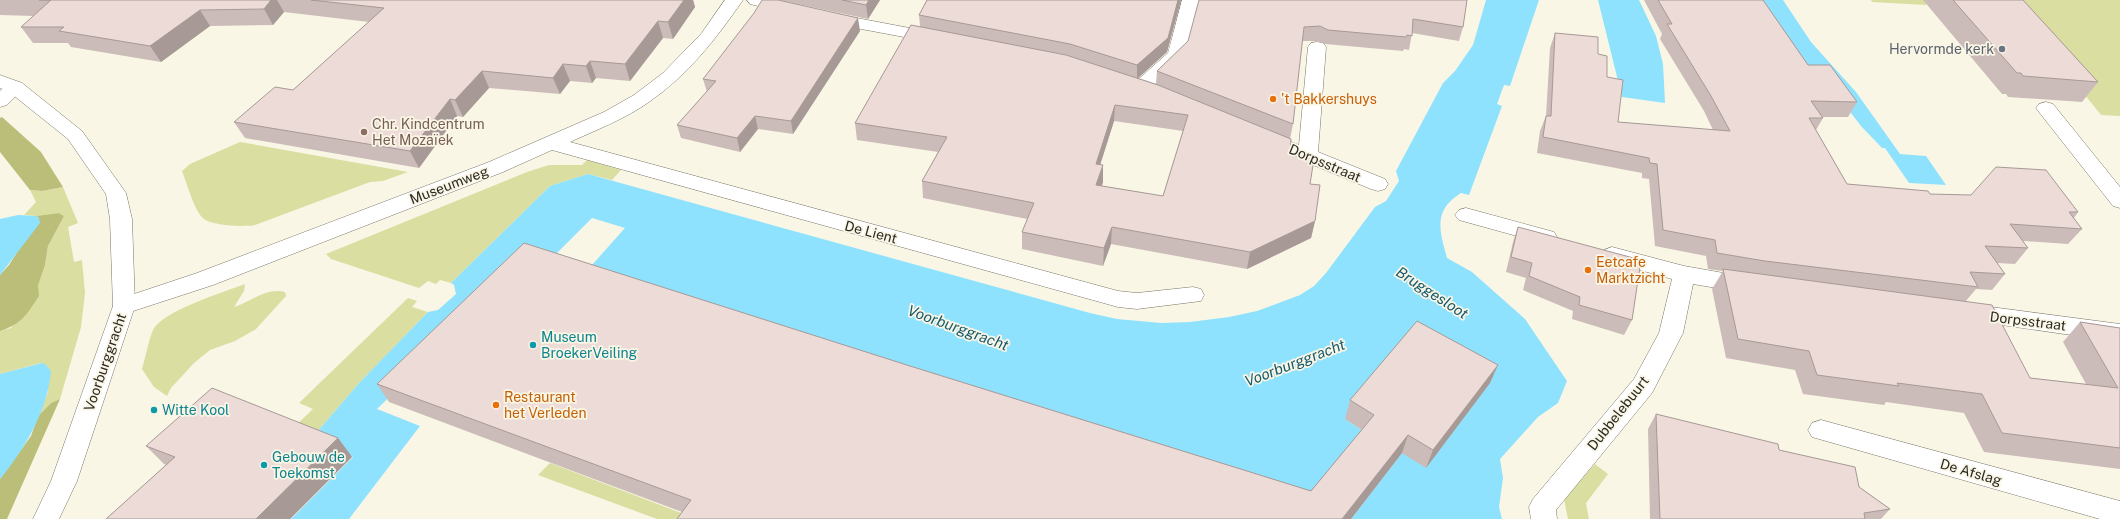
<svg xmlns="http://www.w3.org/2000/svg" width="2120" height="519" font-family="'Public Sans',sans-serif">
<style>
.green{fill:#dadea1}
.forest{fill:#babe79}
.water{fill:#8ee2fe}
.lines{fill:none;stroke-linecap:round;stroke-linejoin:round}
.lane-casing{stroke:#7a7668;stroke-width:1}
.street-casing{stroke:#7a7668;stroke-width:1}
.secondary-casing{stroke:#7a7668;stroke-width:1}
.lane{fill:#fff;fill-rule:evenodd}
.street{fill:#fff;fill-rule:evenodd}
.secondary{fill:#fff;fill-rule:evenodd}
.wall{fill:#ccbcb9;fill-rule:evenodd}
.shaded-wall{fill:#a69996}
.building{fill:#eddbd7;stroke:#a69996;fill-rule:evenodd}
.worship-dot{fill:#6b7280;stroke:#faf6e6;stroke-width:1.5}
.food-dot{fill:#e8710a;stroke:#faf6e6;stroke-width:1.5}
.education-dot{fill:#8d6e63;stroke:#faf6e6;stroke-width:1.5}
.culture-dot{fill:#0f9aa8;stroke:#faf6e6;stroke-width:1.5}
.labels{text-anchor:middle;stroke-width:3.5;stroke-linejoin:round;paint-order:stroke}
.worship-label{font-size:14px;fill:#5b616d;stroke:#faf6e6;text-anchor:end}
.food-label{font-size:14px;fill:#c56008;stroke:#faf6e6;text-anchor:start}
.education-label{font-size:14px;fill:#785e54;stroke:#faf6e6;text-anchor:start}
.street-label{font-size:14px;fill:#2b2923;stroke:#faf6e6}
.culture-label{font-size:14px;fill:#0d838f;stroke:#faf6e6;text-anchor:start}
.water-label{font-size:15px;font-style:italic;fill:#165a6e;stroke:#faf6e6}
</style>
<rect width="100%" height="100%" fill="#faf6e6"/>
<!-- green -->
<g class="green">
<path d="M1871,0h55v5l-54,-3z"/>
<path d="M1986,0h134v116l-19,-1 -49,-61z"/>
<path d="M240,142l157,28 11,2 -25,9 -13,1 -115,43c-11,2 -42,1 -51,-6 -10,-8 -17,-36 -22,-48l8,-7z"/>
<path d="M587,160l34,10 -9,10 -24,-6 -38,12 -99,97 -11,-3 -4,4 -8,-3 -9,7 -88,-29 -5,-5 201,-82 22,-7h33z"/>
<path d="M63,187l15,36 -10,4 6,35 8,-2 3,33 -4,34 -21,72 -9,4 -13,13 10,-24 -7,-29 -41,11v-43l11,-3 27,-42 7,-21 3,-19 16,-30 -5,-3 -23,3 -12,-1 12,-13 -6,-12 12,1z"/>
<path d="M245,284l-1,7 -10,16c17,-5 32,-20 51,-15l1,4 -30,33 -21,12 -25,9 -16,13 -23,25 -4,8 -13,-9 -12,-18c4,-13 6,-27 11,-39 9,-19 71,-38 92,-46z"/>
<path d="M408,298l9,3 -5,6 16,5 -68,70 -49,57 -21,-8 23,-22 -14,-6z"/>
<path d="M550,463l147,56h-40l-119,-44z"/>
<path d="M1595,464l13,10 -22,29 3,16h-21l-4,-20z"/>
</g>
<!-- forest -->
<g class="forest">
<path d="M2,117l39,35 22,35 -21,4 -12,-1 -30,-38v-34z"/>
<path d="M59,213l5,3 -16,30 -3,19 -7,21 1,10c-12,18 -17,28 -39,35v-56l9,-10 30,-47 -3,-2z"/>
<path d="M60,399l-53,120h-7v-40l31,-43 7,-20 13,-13z"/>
</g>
<!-- water -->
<g class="water">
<path d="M1486,0h53l-29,86 -6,-1 -7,19 5,2 -33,89 -8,-2c-29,18 -21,38 -14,65l25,14 53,47 42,62 -9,22 -20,14 -38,42 3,19 -4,29 3,12h-151l51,-66 24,15 -81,-49 23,15 -62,75 -723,-234 42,-47 -33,-10 -45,45 -85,63 -85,83 43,17 -71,93h-67l3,-2 6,2 62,-62 -42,-18 49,-57 68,-70 10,-2 18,-16 -2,-9 -3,-2 99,-97 38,-12 502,139 27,6 44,4 29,-1 39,-5 28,-6 43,-16 14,-9 12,-13 49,-66 11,-6 13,-20 -3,-10 47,-88 12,-12 18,-26z"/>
<path d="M1598,0h41l17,36 7,28 2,39 -43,-6z"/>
<path d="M1750,0h33l28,42 45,50 44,62 26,2 20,29 -37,-2 -24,-35h-3l-21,-22 -38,-49 -4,-1 -42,-39z"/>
<path d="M18,215l18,1 3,2 1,5 -40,52v-56z"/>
<path d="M42,363l3,1 6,7c-4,41 -26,77 -51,108v-105z"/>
</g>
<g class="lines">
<!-- lane casing -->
<g class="lane-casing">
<path id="lane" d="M2046,102l7,2 67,83v21l-7,-2 -74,-94 -3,-4 3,-4z"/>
</g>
<!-- street casing -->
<g class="street-casing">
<g id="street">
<path d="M725,0h18c-27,39 -55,75 -94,102 -24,17 -53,28 -79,40l548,149 19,2 56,-6 8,2 3,6 -3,6 -64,8 -19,-2 -566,-157 -49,22 -290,113 -89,29 -8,-2 -3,-6 3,-6 81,-27 292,-111 115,-50 30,-17 29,-22 38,-39z"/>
<path d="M747,0h29l21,5 3,4 -3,4 -6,1 -41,-10z"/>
<path d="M1182,0h18l-15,55 -38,37 -7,2 -7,-2 -2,-4 2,-4 35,-31z"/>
<path d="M830,13l106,20 6,1 3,4 -3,4 -6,1 -112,-21 -3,-4 3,-4z"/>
<path d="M1317,42l6,1 3,4 -8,105 67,27 3,5 -3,5 -7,2 -7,-2 -116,-48 -3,-4 3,-4 7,-2 7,2 30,12 9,-98 3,-4z"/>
<path d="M15,81l7,2 2,4 -17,18 -7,2v-16l8,-8z"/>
<path d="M1466,208l88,24 3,5 -3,5 -8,2 -87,-24 -4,-5 4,-5z"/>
<path d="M1612,247l72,19 62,11 8,2 3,6 -3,6 -8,2 -53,-9 -10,49 -31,60 -96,117 1,9h-26l-2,-12 4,-8 101,-120 25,-46 13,-54 -68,-19 -3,-5 3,-5z"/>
<path d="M1968,304l152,20v18l-160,-23 -4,-6 4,-6z"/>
<path d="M1821,420l299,81v18h-20l-288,-82 -4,-7 4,-7z"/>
</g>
</g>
<!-- secondary casing -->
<g class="secondary-casing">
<path id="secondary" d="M0,75l22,8 60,48 44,62 6,26 3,87 -58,175 -18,38h-26l18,-38 62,-175 -3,-87 -4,-25 -38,-55 -60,-48 -8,-3z"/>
</g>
<!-- lane -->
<use href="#lane" class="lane"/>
<!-- street -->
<use href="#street" class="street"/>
<!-- secondary -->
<use href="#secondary" class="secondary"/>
</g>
<!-- wall -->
<g class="wall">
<path d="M0,0h693l2,7 -22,32 -10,-1 -33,43 -34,-3 -4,5 -22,-2 -10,13 -71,-6 -26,29 -6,-1 -38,52 -174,-30 -11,-16 59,-32 76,-68 -85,-10 -11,13 -63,1 -49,36 -90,-15 -3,-4h-35l-12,-16 12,-11 -33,-1z"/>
<path d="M779,0h101l-12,19z"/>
<path d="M927,0h254l-14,52 -29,26 18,6 1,-13 31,-30 279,-41 -4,27 -4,14 -47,-8 -3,17 -5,-1 -1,2 -78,-7 -8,-3h-15l-9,83 -3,15v16l20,29 5,37 -4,17 -64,31 -136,-25 -8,22 -81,-17v-17l5,-13 -104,-21 -1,-17 16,-29 -81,-12 -2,-17 65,-97 -1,-11zM1114,121l69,10 -20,65 -61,-10 1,-4 -3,-17z"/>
<path d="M1644,0h119l45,65 49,37 -9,15h-26l1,1 -7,12 31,54 231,28 -4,6 8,11 -14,15 -45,-3 5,7 -13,16 -18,-1 8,11 -13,16 -16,-1 -11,13 65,76 56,6 -23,-42 17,-20 40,6v141l-136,-17 -20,-39 -78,-11 -2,3 -81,-11 -8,-24 -69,-12 -14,-69 11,-18 -15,-2 -2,-13 -51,-10 -6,-67 -7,-1v-5l-105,-20 3,-22 6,-15 4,-68 5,-15 43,21 9,23 11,45 95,8 -9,-19 -44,-72 2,-5z"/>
<path d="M1923,0h100l75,82 -16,20 -74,-5 -2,-3h-4z"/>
<path d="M860,31l-67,103 -35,-5 -18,23 -59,-14 -4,-13 30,-33 -4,-13z"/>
<path d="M1518,227l114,93 -8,15 -52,-16 1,-8 -50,-21 3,-12 -20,-6 7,-30z"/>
<path d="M910,366l401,125 51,-61 -17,-11 5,-19 140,-17 -64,85 -24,-15 -51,66h-674l5,-7 -293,-110 -12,-18z"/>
<path d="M1656,414l123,36 80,37 31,22 -9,10h-231l-2,-90z"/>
<path d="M338,438l14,19 -62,62h-184l60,-54 -2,-1 -18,-18z"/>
</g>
<!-- shaded-wall -->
<g class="shaded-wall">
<path d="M271,0h6l7,12 -11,13 -9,-16z"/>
<path d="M684,0h9l2,7 -22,32 -5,-17z"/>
<path d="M869,0h11l-12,19 -2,-14z"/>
<path d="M1178,0h3l-14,52 -30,27v-14z"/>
<path d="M200,10l10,16 -49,36 -11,-16z"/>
<path d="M858,18l2,13 -67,103 -2,-13z"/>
<path d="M658,21l5,17 -33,43 -5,-17z"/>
<path d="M590,61l6,17 -4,5 -6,-17z"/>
<path d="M563,64l7,17 -10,13 -7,-16z"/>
<path d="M482,71l7,17 -26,29 -8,-17z"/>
<path d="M450,99l7,17 -38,52 -9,-17z"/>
<path d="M1115,105l-1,16 -19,60 1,-17z"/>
<path d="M755,116l3,13 -18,23 -3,-14z"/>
<path d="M1103,165v17l-7,20v-17z"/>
<path d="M1315,221l-4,17 -64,31 3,-17z"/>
<path d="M1112,227l-1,17 -8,22 1,-18z"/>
<path d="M1498,365l-8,18 -64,85 7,-18z"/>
<path d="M1408,435l-6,18 -51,66h-9z"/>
<path d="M338,438l14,19 -62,62h-34z"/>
</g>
<!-- building -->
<g class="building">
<path d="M39,0h232l-7,9 -64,1 -50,36 -91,-15 5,-4h-43l30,-27z"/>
<path d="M311,0h373l-16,22 -10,-1 -33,43 -35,-3 -4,5 -23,-2 -10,14 -71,-7 -27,29 -5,-1 -40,52 -176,-29 41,-35 18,3 91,-82z"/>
<path d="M762,0h16l80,18 -67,103 -36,-5 -18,22 -60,-13 39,-44 -13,-2 51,-66z"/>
<path d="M842,0h27l-3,5z"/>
<path d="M927,0h251l-10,38 -31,27 -67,-21 -151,-29z"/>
<path d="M1199,0h268l-4,27 -50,-8 -1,17 -5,-1 -1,2 -78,-7 -8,-4 -16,1 -11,97 -136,-53 31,-30z"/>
<path d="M1658,0h105l45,65h22l27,37 -46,-1 12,17h-14l38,66 81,7 2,3 41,1 25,-28 50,3 32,42h-9l13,17 -72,-5 18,24 -43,-2 20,28 -35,-2 8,15 -213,-26 -48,-8 -2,-13 -52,-10 -6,-66 -7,-1 -1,-5 -106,-21 3,-21h5l4,-83 43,4v17l9,2v21l16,3 -5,42 112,9 -19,-35 -44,-72h5z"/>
<path d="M1953,0h70l75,82 -75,-6 -2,-3h-4z"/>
<path d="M911,25l155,30 92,30 133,54 -1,16 24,4 -4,25 10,1 -5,36 -65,31 -138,-25 -8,21 -82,-16 12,-29 -112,-22 25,-44 -92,-14zM1115,105l73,10 -25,81 -67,-11 7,-20 -7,-1z"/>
<path d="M1518,227l123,33 -9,60 -53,-15 1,-8 -51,-21 3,-13 -21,-6z"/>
<path d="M524,243l386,123 401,125 63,-76 -24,-15 67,-79 81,44 -65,85 -25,-15 -66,84h-665l14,-19 -314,-116z"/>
<path d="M1723,269l269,36 38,73 88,10 -38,-66 40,6v120l-118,-15 -20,-39 -85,-11 2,3 -82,-11 -8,-24 -71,-12z"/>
<path d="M212,388l126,50 -82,81h-150l69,-62 -29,-11z"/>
<path d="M1656,414l122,30 1,6 76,17 4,20 31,22 -26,4 1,6h-205z"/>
</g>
<!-- markers -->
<circle class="worship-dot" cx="2002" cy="49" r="4"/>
<g class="food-dot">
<circle cx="1273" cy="99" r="4"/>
<circle cx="1588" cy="270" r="4"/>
<circle cx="496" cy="405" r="4"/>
</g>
<circle class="education-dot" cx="364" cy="132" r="4"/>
<g class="culture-dot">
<circle cx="533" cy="345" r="4"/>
<circle cx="154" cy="410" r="4"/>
<circle cx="264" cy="465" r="4"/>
</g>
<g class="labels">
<!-- worship labels -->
<g class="worship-label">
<text x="1994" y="54">Hervormde kerk</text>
</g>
<!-- food labels -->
<g class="food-label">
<text x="1281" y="104">'t Bakkershuys</text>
<text x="1596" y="267">Eetcafe<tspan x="1596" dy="16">Marktzicht</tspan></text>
<text x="504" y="402">Restaurant<tspan x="504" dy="16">het Verleden</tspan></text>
</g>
<!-- education labels -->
<g class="education-label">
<text x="372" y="129">Chr. Kindcentrum<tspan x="372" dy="16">Het Mozaïek</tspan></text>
</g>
<!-- street labels -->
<g class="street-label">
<text transform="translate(1325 163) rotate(23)" y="5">Dorpsstraat</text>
<text transform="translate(449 185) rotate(-21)" y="5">Museumweg</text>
<text transform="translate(871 232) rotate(15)" y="5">De Lient</text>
<text transform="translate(2028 321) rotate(7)" y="5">Dorpsstraat</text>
<text transform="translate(105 362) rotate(-71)" y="5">Voorburggracht</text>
<text transform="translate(1618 413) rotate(-52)" y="5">Dubbelebuurt</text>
<text transform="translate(1971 472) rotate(16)" y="5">De Afslag</text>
</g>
<!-- culture labels -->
<g class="culture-label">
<text x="541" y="342">Museum<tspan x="541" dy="16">BroekerVeiling</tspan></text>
<text x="162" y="415">Witte Kool</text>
<text x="272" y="462">Gebouw de<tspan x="272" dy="16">Toekomst</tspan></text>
</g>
<!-- water labels -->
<g class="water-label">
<text transform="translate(1432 293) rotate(33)" y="5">Bruggesloot</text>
<text transform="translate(958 328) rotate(20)" y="5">Voorburggracht</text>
<text transform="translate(1295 363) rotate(-21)" y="5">Voorburggracht</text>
</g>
</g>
</svg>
